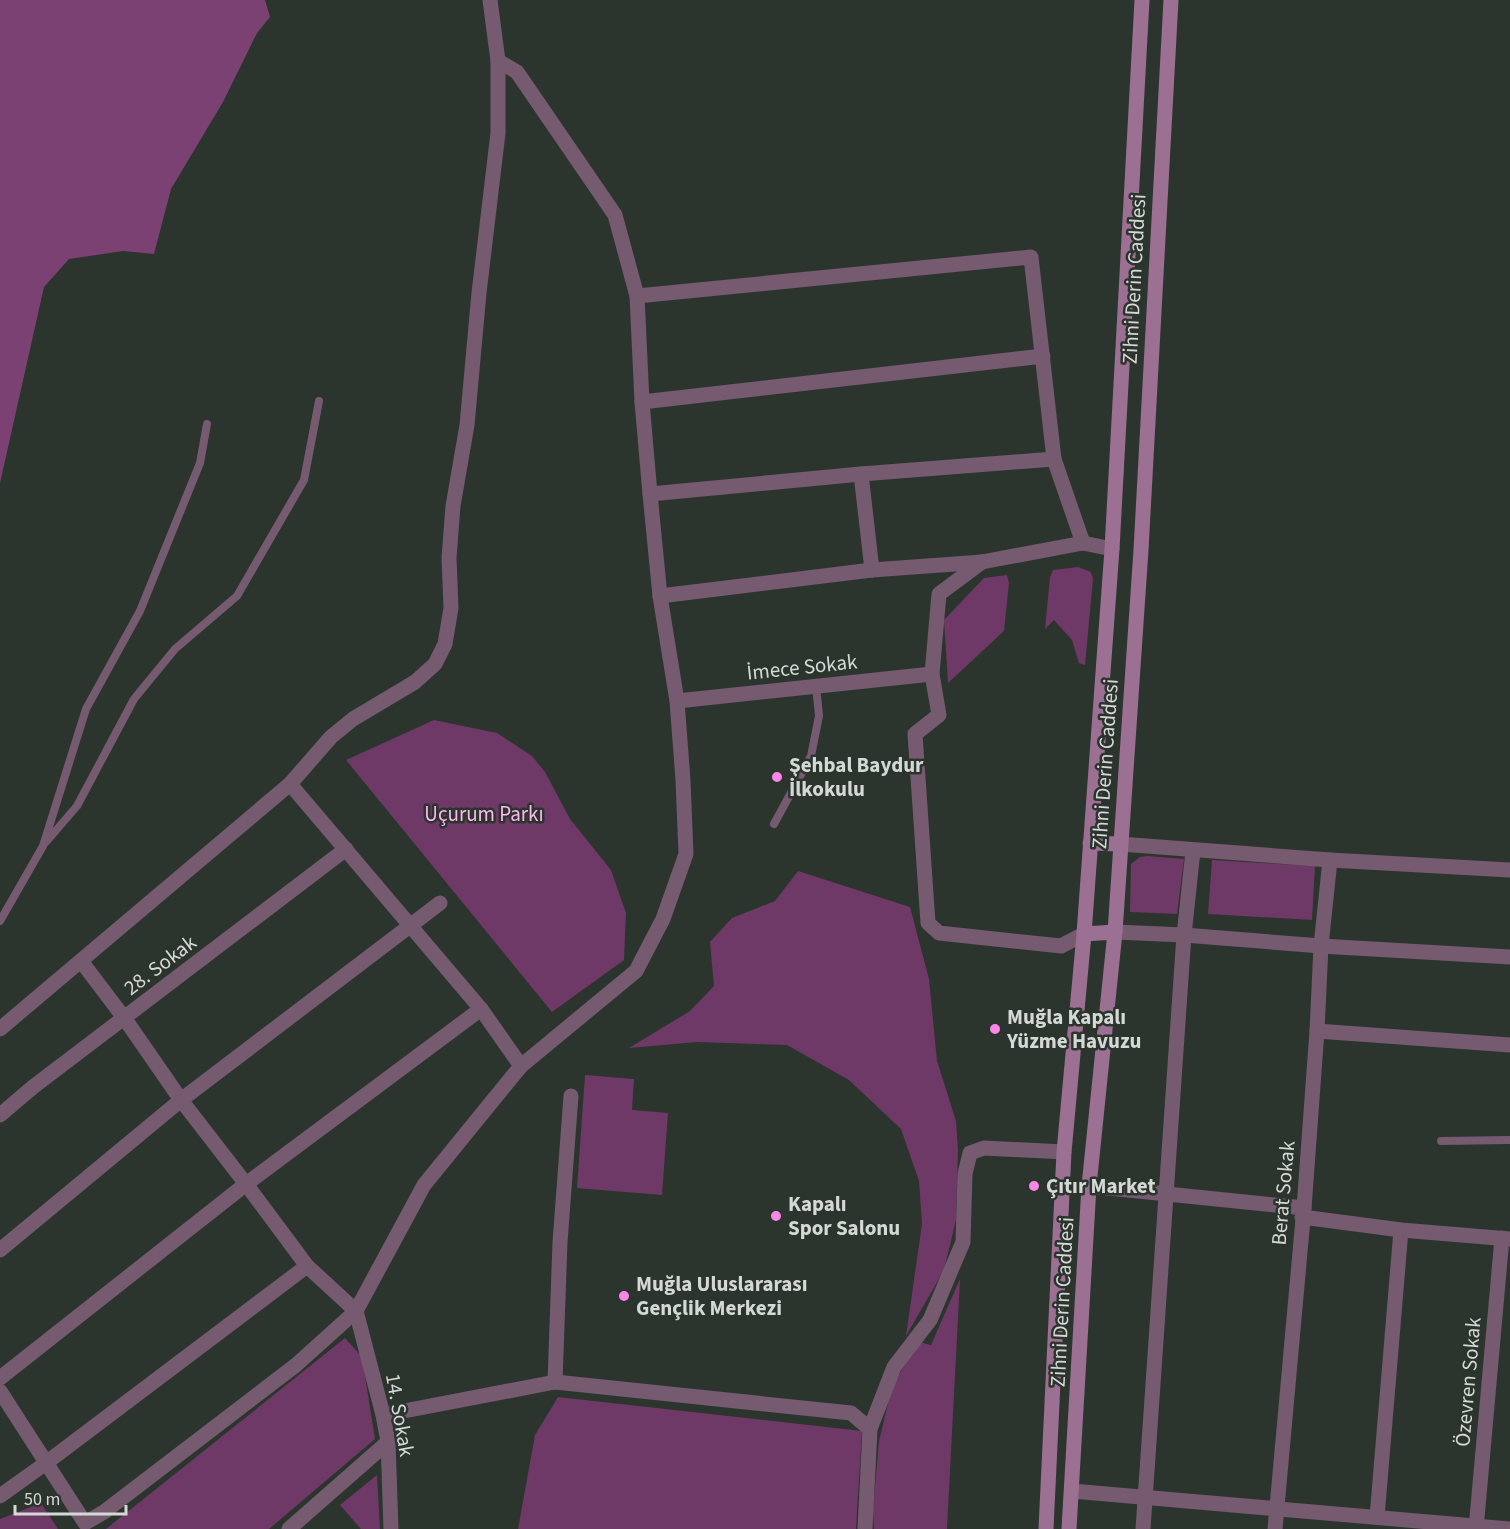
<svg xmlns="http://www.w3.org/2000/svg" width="1510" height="1529" font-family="'Source Sans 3',sans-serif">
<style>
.green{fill:#6e3966}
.forest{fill:#7c4173}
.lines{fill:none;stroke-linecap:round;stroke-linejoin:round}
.service{stroke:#755a70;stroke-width:8}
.minor{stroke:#755a70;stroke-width:15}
.secondary{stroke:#9b7092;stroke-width:15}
.poi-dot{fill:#fa87e7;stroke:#2c342e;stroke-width:2}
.labels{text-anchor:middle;stroke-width:5;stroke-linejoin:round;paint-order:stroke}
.street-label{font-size:21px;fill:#d5d9d6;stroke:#2c342e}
.poi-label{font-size:21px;font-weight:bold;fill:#d5d9d6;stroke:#2c342e;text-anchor:start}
.park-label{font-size:21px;fill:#fdb6f0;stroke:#2c342e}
</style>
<rect width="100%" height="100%" fill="#2c342e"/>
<!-- green -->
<g class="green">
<path d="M1078,567l13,5 2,7 -8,86 -6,-2 -7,-23 -18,-20 -9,9 5,-52 3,-7z"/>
<path d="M1007,575l2,8 -5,48 -56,52 -4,-63 40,-42z"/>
<path d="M434,720l63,13 35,23 13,16 25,47 41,51 15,43 -2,47 -72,52 -206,-252z"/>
<path d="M1147,856l37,3 -7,55 -47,-2 1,-48 9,-7z"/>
<path d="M1212,860l103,6 -3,54 -104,-6z"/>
<path d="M798,871l112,36 19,72 8,82 19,60 2,29 -2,70 -12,50 -38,66 16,-112 -3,-43 -18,-52 -52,-49 -62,-35 -90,-3 -68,6 61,-37 24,-25 -4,-44 22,-24 43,-17z"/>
<path d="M585,1075l49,4 -2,31 36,3 -6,82 -85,-7z"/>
<path d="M960,1279l-13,250h-73l-1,-19 6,-69 12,-50 17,-34 11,-15 12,3z"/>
<path d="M345,1338l17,19 13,82 -106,90h-163z"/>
<path d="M558,1397l304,34 -6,98h-338l17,-94z"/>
<path d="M377,1475l3,54h-19l-21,-24z"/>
<path d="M41,1503l17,26h-58v-10z"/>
</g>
<!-- forest -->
<path class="forest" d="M0,0h265l5,17 -13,16 -34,69 -52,87 -17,65 -31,-3 -54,8 -25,28 -44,196z"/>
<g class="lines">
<!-- service -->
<g class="service">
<path d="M774,824l37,-68 8,-40 -3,-30"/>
<path d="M46,842l31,-36 57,-107 41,-50 62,-53 67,-116 15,-79"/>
<path d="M0,921l43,-75 43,-137 54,-98 60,-148 7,-39"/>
<path d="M1441,1141l69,-1"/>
</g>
<!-- minor -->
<g class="minor">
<path d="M637,296l394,-39 23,202 29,84"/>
<path d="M642,402l401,-46"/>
<path d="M861,474l11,96"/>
<path d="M650,494l211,-20 193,-15"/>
<path d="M982,562l-43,32 -7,80 7,41 -24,19 13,189 11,10 122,13 23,-12"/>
<path d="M660,596l212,-26 110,-8 101,-19 29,6"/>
<path d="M677,701l255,-27"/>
<path d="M290,784l191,225 40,57"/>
<path d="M1120,844l210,16 180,10"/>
<path d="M1115,932l69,3 137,11 189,11"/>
<path d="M81,961l44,58 56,81 65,84 61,82 49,45"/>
<path d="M0,1029l290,-245 41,-47 22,-18 62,-37 20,-18 10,-20 6,-36 -2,-50 4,-52 14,-81 12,-132 19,-160v-72l-8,-61"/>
<path d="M1317,1031l193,14"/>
<path d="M0,1115l33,-28 313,-238"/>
<path d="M1089,1186l215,22"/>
<path d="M1302,1217l99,13 109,9"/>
<path d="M0,1250l181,-150 259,-197"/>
<path d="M356,1311l27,104 5,27 3,87"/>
<path d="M0,1378l246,-194 235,-175"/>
<path d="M555,1382l5,-140 11,-146"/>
<path d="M0,1391l85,132 19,-11 192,-147 60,-54 68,-126 97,-119 115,-95 27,-52 23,-65 -3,-74 -6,-79 -17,-105 -10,-102 -8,-92 -5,-106 -22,-81 -98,-143 -19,-11"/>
<path d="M383,1415l172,-33 296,31 19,16"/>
<path d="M1072,1491l438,38"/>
<path d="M0,1496l46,-33 261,-197"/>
<path d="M1377,1517l24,-287"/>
<path d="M289,1529l99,-87"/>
<path d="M865,1529l5,-100 24,-62 36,-47 33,-78 2,-68 5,-21 14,-5 80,4"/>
<path d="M1143,1529l41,-594 9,-84"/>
<path d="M1275,1529l29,-321 13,-177 4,-85 9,-86"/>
<path d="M1476,1529l26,-291"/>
</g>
<!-- secondary -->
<g class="secondary">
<path d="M1090,843l30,1"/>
<path d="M1084,934l31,-2"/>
<path d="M1046,1529l18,-377 20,-218 28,-385 30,-549"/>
<path d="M1069,1529l20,-343 26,-254 26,-382 30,-550"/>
</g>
</g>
<!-- markers -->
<g class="poi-dot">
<circle cx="777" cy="777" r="6"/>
<circle cx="995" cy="1029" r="6"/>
<circle cx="1034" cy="1186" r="6"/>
<circle cx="776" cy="1216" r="6"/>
<circle cx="624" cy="1296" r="6"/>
</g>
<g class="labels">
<!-- street labels -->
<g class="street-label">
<text transform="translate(1134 279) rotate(-87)" y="7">Zihni Derin Caddesi</text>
<text transform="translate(802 667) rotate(-6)" y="7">İmece Sokak</text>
<text transform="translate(1105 764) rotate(-86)" y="7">Zihni Derin Caddesi</text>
<text transform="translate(160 965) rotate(-37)" y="7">28. Sokak</text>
<text transform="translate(1283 1193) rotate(-85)" y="7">Berat Sokak</text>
<text transform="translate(1062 1302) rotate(-87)" y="7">Zihni Derin Caddesi</text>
<text transform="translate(1468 1382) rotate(-85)" y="7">Özevren Sokak</text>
<text transform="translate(400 1415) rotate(80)" y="7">14. Sokak</text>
</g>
<!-- poi labels -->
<g class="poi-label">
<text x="789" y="772">Şehbal Baydur<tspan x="789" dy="24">İlkokulu</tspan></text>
<text x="1007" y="1024">Muğla Kapalı<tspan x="1007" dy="24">Yüzme Havuzu</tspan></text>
<text x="1046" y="1193">Çıtır Market</text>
<text x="788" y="1211">Kapalı<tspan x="788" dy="24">Spor Salonu</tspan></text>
<text x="636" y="1291">Muğla Uluslararası<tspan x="636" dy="24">Gençlik Merkezi</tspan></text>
</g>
<!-- park labels -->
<g class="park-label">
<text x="484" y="821">Uçurum Parkı</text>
</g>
</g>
<!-- scale -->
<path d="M15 1505v9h111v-9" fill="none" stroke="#d5d9d6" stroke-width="3"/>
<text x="24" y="1505" font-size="18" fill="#d5d9d6" stroke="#2c342e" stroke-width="4.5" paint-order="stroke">50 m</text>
</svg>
